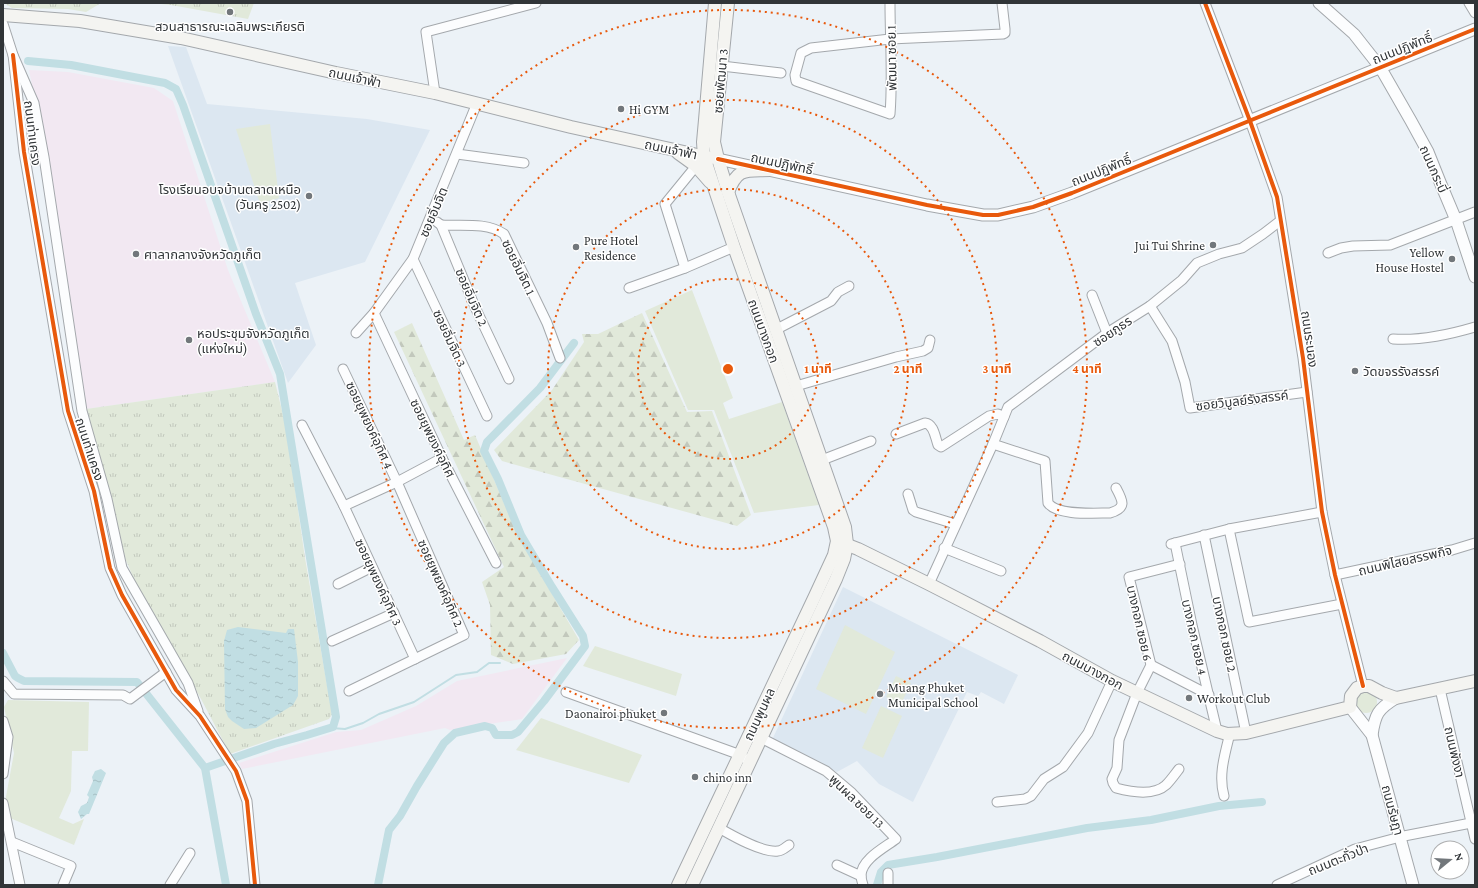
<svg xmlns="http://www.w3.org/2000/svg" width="1478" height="888" font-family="'Crimson Pro','Noto Sans Thai',serif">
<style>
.commercial{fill:#f2e8f2}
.built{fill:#dce7f1}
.grass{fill:#e1e9da}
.forest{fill:url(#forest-firs)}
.park{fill:url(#park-tufts)}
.water{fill:url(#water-ripples)}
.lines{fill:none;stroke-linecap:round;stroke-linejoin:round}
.stream{stroke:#c1dee3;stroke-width:2}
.canal{stroke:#c1dee3;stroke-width:8}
.minor-casing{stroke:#a4a8ac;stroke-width:11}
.tertiary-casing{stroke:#a4a8ac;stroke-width:13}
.secondary-casing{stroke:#a4a8ac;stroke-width:14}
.minor{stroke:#fcfdfe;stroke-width:9}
.tertiary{stroke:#fcfdfe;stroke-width:11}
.secondary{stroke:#f4f4f1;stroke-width:12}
.cycleway-casing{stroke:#fff;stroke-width:6}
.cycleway{stroke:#e8590c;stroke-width:4}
.ring{fill:none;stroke:#e8590c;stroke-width:2;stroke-dasharray:2 4}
.poi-dot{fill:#72777b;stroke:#fff;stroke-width:1.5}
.labels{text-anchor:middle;stroke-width:3;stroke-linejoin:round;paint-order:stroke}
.poi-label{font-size:13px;fill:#313538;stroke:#fff;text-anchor:start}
.street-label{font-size:13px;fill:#313538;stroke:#fff}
.centre{fill:#e8590c;stroke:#fff;stroke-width:2}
.ring-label{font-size:12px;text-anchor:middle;font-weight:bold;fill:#e8590c;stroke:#fff;stroke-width:3;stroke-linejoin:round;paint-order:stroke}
</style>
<defs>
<pattern id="forest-firs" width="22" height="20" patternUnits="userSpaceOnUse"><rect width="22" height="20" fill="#e1e9da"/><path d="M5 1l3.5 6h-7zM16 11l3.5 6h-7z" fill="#c2c8bc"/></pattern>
<pattern id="park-tufts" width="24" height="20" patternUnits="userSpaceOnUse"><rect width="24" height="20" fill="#e1e9da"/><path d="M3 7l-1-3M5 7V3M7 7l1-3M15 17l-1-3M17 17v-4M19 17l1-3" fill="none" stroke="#c2c8bc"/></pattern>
<pattern id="water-ripples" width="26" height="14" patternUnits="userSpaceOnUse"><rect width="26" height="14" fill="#c1dee3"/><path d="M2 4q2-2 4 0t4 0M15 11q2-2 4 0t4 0" fill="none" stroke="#a6bfc4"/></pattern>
</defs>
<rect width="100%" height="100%" fill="#ecf2f7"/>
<!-- commercial -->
<g class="commercial">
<path d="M29,70l39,2 86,16 19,13 55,169 47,112 -189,27 -38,-245z"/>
<path d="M567,658l-45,61 -72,11 -5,-2 -203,41 -3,-6 97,-31 25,-2 55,-24 41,-25z"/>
</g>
<!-- built -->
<g class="built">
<path d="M168,46l18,1 21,57 160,15 63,11 -65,132 -70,21 21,62 -28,38z"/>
<path d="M843,587l175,88 -14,29 -23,-12 -3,4 -11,-4 -54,110 -34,-18 -22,-23 -20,11 -65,-32z"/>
</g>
<!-- grass -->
<g class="grass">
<path d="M270,124l9,74 -19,6 -24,-75z"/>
<path d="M692,290l41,108 -10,5 6,16 53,-17 37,103 -65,8 -40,-103h-26l-43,-99z"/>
<path d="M845,625l50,27 -29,62 -50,-25z"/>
<path d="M595,646l87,28 -6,22 -93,-30z"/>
<path d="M896,676l15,7 -10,21 -15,-7z"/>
<circle cx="1366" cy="702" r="11"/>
<path d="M8,700l81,2 -1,49h-16l-1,40 -12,27 14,6 11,-5 -10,26 -64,-27 -5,-16 9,-49 -10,-46z"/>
<path d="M881,706l21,10 -19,42 -21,-10z"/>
<path d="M541,718l101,37 -13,28 -113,-33z"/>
</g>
<!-- forest -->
<g class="forest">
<path d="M642,313l45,99 25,-1 39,104 -14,11 -235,-65 -8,-11 58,-60 32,-48 -2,-8h16z"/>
<path d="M412,323l52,117 11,-5 43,101 61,104 -13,14 -53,10 -22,-9 -1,-50 -8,-23 22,-15 -110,-235z"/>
</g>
<!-- park -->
<g class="park">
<path d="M4,3h97l-15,9 -18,-3 -56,-1z"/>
<path d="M151,3h103l-6,16 -77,-14z"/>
<path d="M275,382l11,45 19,131 27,156 -3,5 -99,35 -29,-55 -65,-115 -11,-26 -14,-60 -25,-89z"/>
</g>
<!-- water -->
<g class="water">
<path d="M238,627l48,6 2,-4h6l4,33v34l-5,9 -37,23 -12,1 -12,-8 -4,-4 -3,-8 -1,-68 3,-11z"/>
<path d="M101,769l5,4 -17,41h-2l-6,5 -3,-7 3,-6 6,-3 2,-6 -2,-2 6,-14 -1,-4 3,-6z"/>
</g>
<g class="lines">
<!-- stream -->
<path class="stream" d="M331,728l14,1 18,-6 16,-9 35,-12 42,-27 21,-3 12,-9h11"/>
<!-- canal -->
<g class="canal">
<path d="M28,61l43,4 94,18 11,6 7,16 73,209 24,60 56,343 -3,10 -26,8 -33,9 -69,24"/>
<path d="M3,653l12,23 3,2 6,3 113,1 68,86 21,117"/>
<path d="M378,885l11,-55 11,-14 17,-30 27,-43 11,-10 30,-7 7,2 4,7h16l6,-3 26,-31 41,-55 -2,-10 -31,-49 -31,-52 -23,-56 -14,-28 3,-9 53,-54 34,-45"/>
<path d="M877,885l4,-13 7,-7 49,-8 150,-29 64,-8 68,-14 43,-4"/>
</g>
<!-- minor casing -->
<g class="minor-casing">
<g id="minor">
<path d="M890,3c0,37 3,74 0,111l-94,-33 -1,-6 6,-22 10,-5 79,-9 113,-5 2,-1v-4l-3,-26"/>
<path d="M1205,3l45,118 27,76 26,161 19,154 13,63 28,111"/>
<path d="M1469,3l6,10"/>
<path d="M3,24l10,31 21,48 10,54 38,254 25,88 15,69 66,115 10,28"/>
<path d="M13,55l11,97 44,259 26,80 16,77 12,27 54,95 24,26 36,55 11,30 8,84"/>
<path d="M722,66l59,7"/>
<path d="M435,93l-9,-61 110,-29"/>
<path d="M457,154l67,9"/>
<path d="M437,222l4,3 34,82 34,72"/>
<path d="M441,225c20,1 46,-3 63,9l43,89 13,35"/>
<path d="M1328,253l13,-5 12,-2 37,-1 85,-33"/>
<path d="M413,259l74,157"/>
<path d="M685,268l-20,-64 31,-38"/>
<path d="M629,288l56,-20 49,-21"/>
<path d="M1092,295l15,38"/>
<path d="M1150,306l22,35 13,41 5,26 117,-16"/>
<path d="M374,313l68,145 54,105"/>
<path d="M777,329l54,-28 7,-9 11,-6"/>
<path d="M356,333l18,-20 39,-54 64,-156"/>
<path d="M1393,339c28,2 55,-4 82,-12"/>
<path d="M343,369l54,113 67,153 -115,56"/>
<path d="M796,386l100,-29 27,-6 5,-3 2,-8"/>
<path d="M302,425l42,81 71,153"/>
<path d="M896,434l29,-11c9,1 10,14 13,22l3,2 48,-31 9,-2 6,3"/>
<path d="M993,444l52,17 3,42c9,13 47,10 62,10 17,-5 13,-12 6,-25"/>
<path d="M822,460l49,-19"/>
<path d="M908,494l5,16 3,2 39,12"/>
<path d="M344,506l53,-24 45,-24"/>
<path d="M1322,512l-93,17 20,93 93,-18"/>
<path d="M1204,535l42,198"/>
<path d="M1175,543l17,82 25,106"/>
<path d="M1171,544l58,-15"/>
<path d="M944,548l57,23"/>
<path d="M1335,575l117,-25 23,-7"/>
<path d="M338,584l34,-17"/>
<path d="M929,584l64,-140 15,-37 99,-74 43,-27 32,-26 15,-17 22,-9 23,-6 21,-14 17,-13"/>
<path d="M332,641l62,-28"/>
<path d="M1151,665l58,30"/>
<path d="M3,681l11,13 109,1 7,4 36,-27"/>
<path d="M1440,689l35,150"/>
<path d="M566,692l169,61 9,5"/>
<path d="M3,721l5,16 -5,37"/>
<path d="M761,738l65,33 26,22 44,46c-12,9 -34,20 -35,36 0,3 1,7 2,10"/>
<path d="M1179,769c-4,5 -8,11 -13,16 -12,11 -35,7 -50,3l-3,-5 -1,-4 5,-11 2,-28 18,-47 14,-28 -22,-88 51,-13"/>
<path d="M1224,796c-6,-21 1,-42 6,-63"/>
<path d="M997,802l28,-3 6,-3 13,-17 19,-12 25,-34 24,-52"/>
<path d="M3,803l17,82"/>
<path d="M719,828c14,8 43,25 59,23 4,0 8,-4 11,-6"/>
<path d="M12,842l59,24 -8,19"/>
<path d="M837,865l24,11"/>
<path d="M170,885l20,-32"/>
<path d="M888,885v-12"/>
<path d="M1277,885l78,-36 49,-13 67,-13"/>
</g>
</g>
<!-- tertiary casing -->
<g class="tertiary-casing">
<g id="tertiary">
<path d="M1319,3l35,31 26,33 31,54 17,31 12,30 16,38 19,57"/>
<path d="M718,159l209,46 56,10h15l35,-8 39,-14 403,-164"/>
<path d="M1350,707l22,28 41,150"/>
<path d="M1372,735c3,-21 6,-26 24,-37"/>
</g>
</g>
<!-- secondary casing -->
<g class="secondary-casing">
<g id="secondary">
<path d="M3,15l77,6 101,17 155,35 99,20 136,34 140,31"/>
<path d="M678,153l18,13 14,16"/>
<path d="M728,192c10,-25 17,-21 42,-22"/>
<path d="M840,542l18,7 71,35 111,57 72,40 105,50 10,3 19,-1 104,-26 1,-11 6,-8 6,-2h6l13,7 14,5 79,-17"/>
<path d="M678,885l137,-289 19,-41 3,-14 -3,-14 -100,-280 -30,-90 -1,-15 2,-22 10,-117"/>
<path d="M692,885l144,-306 8,-20 3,-15 -2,-17 -116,-332 -11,-36 -4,-17 14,-139"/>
</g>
</g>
<!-- minor -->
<use href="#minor" class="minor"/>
<!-- tertiary -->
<use href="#tertiary" class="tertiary"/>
<!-- secondary -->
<use href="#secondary" class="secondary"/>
<!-- cycleway casing -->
<g class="cycleway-casing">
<g id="cycleway">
<path d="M1205,3l45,118 27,76 26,161 19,154 13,63 28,111"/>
<path d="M13,55l11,97 44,259 26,80 16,77 12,27 54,95 24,26 36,55 11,30 8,84"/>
<path d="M718,159l209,46 56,10h15l35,-8 39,-14 403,-164"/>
</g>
</g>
<!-- cycleway -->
<use href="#cycleway" class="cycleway"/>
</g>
<!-- distance rings -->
<g class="ring">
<circle cx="728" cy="369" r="90"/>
<circle cx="728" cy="369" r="180"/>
<circle cx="728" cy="369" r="269"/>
<circle cx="728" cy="369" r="359"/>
</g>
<!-- markers -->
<g class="poi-dot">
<circle cx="230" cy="12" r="4"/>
<circle cx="621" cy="109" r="4"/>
<circle cx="309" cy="196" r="4"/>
<circle cx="1213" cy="245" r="4"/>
<circle cx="576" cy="247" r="4"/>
<circle cx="136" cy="254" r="4"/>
<circle cx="1452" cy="259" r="4"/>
<circle cx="189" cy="340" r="4"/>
<circle cx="1355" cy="371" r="4"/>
<circle cx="880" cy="694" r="4"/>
<circle cx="1189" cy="698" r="4"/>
<circle cx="664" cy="713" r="4"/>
<circle cx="695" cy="777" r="4"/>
</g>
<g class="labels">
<!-- poi labels -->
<g class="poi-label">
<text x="230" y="31" text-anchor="middle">สวนสาธารณะเฉลิมพระเกียรติ</text>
<text x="629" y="114">Hi GYM</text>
<text x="301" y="194" text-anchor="end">โรงเรียนอบจบ้านตลาดเหนือ<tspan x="301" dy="15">(วันครู 2502)</tspan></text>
<text x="584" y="245">Pure Hotel<tspan x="584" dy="15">Residence</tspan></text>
<text x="1205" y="250" text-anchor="end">Jui Tui Shrine</text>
<text x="1444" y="257" text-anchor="end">Yellow<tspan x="1444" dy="15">House Hostel</tspan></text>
<text x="144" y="259">ศาลากลางจังหวัดภูเก็ต</text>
<text x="197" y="338">หอประชุมจังหวัดภูเก็ต<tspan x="197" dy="15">(แห่งใหม่)</tspan></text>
<text x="1363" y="376">วัดขจรรังสรรค์</text>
<text x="888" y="692">Muang Phuket<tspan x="888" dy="15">Municipal School</tspan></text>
<text x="1197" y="703">Workout Club</text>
<text x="656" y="718" text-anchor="end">Daonairoi phuket</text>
<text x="703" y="782">chino inn</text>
</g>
<!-- street labels -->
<g class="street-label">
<text transform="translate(1402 48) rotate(-22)" y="5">ถนนปฏิพัทธิ์</text>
<text transform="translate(891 58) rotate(-91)" y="5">พัฒนา ซอย 1</text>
<text transform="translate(355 77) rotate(12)" y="5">ถนนเจ้าฟ้า</text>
<text transform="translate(720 81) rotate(-85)" y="5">ซอยพัฒนา 3</text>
<text transform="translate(33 133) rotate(83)" y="5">ถนนท่าแครง</text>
<text transform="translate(671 149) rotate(12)" y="5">ถนนเจ้าฟ้า</text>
<text transform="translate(782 163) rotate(12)" y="5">ถนนปฏิพัทธิ์</text>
<text transform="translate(1434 169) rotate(66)" y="5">ถนนกระบี่</text>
<text transform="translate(1101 170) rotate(-22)" y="5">ถนนปฏิพัทธิ์</text>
<text transform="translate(433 212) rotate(-67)" y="5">ซอยอิ่มจิต</text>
<text transform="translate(519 267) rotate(64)" y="5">ซอยอิ่มจิต 1</text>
<text transform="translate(472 297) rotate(66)" y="5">ซอยอิ่มจิต 2</text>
<text transform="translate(764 331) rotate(70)" y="5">ถนนบางกอก</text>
<text transform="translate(1112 331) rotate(-34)" y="5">ซอยภูธร</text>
<text transform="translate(450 338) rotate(65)" y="5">ซอยอิ่มจิต 3</text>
<text transform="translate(1310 339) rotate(82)" y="5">ถนนระนอง</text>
<text transform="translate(1242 400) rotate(-7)" y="5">ซอยวิบูลย์รังสรรค์</text>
<text transform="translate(370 425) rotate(65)" y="5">ซอยยุพยงค์อุทิศ 4</text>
<text transform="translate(433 438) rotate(64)" y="5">ซอยยุพยงค์อุทิศ</text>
<text transform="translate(90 449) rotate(72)" y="5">ถนนท่าแครง</text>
<text transform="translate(1405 560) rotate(-13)" y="5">ถนนพิไสยสรรพกิจ</text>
<text transform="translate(379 582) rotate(65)" y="5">ซอยยุพยงค์อุทิศ 3</text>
<text transform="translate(441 583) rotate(66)" y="5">ซอยยุพยงค์อุทิศ 2</text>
<text transform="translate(1140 623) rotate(77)" y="5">บางกอก ซอย 6</text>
<text transform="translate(1225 634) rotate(78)" y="5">บางกอก ซอย 2</text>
<text transform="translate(1195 637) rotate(77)" y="5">บางกอก ซอย 4</text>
<text transform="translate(1093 670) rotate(28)" y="5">ถนนบางกอก</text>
<text transform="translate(759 714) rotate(-65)" y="5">ถนนพูนผล</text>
<text transform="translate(1455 752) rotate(77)" y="5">ถนนพังงา</text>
<text transform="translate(857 801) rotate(44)" y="5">พูนผล ซอย 13</text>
<text transform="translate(1393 810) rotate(75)" y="5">ถนนรัษฎา</text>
<text transform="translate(1338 859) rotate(-22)" y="5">ถนนตะกั่วป่า</text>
</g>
</g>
<circle cx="728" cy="369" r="6" class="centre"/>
<g class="ring-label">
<text x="818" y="373">1 นาที</text>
<text x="908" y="373">2 นาที</text>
<text x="997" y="373">3 นาที</text>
<text x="1087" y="373">4 นาที</text>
</g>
<!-- border -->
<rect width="1478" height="888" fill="none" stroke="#313538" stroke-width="8"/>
<!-- north arrow -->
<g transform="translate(1450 860) rotate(72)"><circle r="19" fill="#ffffff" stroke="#adaeaf"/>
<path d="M0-3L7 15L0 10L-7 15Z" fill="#72777b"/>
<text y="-6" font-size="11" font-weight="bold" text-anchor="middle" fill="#313538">N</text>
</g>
</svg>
